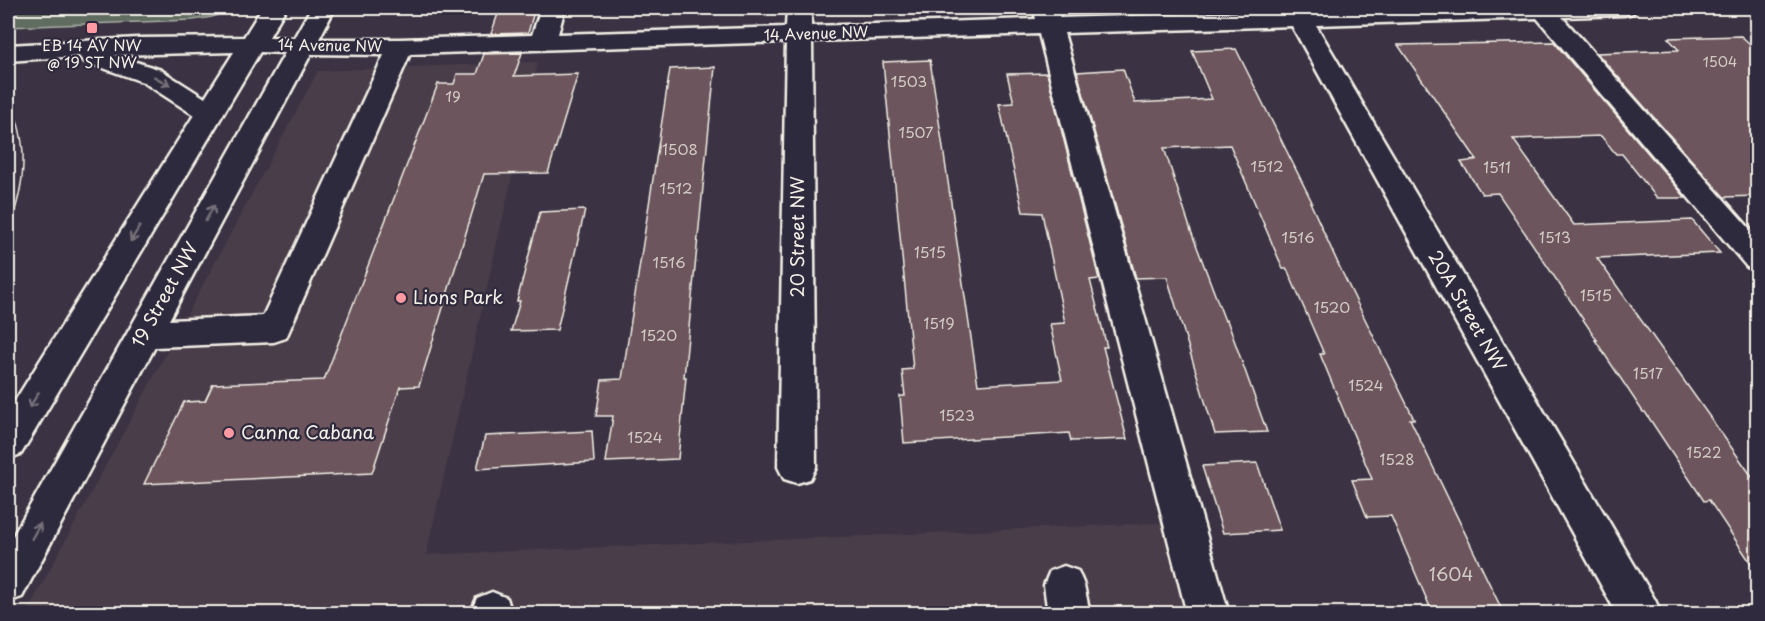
<svg xmlns="http://www.w3.org/2000/svg" width="1765" height="621" font-family="'Playpen Sans',sans-serif">
<style>
.built{fill:#4a3d4a}
.green{fill:#616c61;stroke:#aaaea4;stroke-width:1.5}
.building{fill:#6c555c;stroke:#f4f1e8;stroke-width:1.5}
.lines{fill:none;stroke-linecap:round;stroke-linejoin:round}
.minor-casing{stroke:#f4f1e8;stroke-width:5}
.minor{fill:#2f2a3d;fill-rule:evenodd}
.tram{stroke:#f4f1e8;stroke-width:1.5}
.oneway{stroke:#747079}
.poi-dot{fill:#ff9aa2;stroke:#2f2a3d;stroke-width:2}
.labels{text-anchor:middle;stroke-width:4.5;stroke-linejoin:round;paint-order:stroke}
.far-number-label{font-size:14px;fill:#d2cac5}
.far-street-label{font-size:15px;fill:#f4f1e8;stroke:#2f2a3d}
.far-poi-label{font-size:15px;fill:#f4f1e8;stroke:#2f2a3d}
.number-label{font-size:15px;fill:#d2cac5}
.street-label{font-size:18px;fill:#f4f1e8;stroke:#2f2a3d}
.poi-label{font-size:18px;fill:#f4f1e8;stroke:#2f2a3d;text-anchor:start}
.near-number-label{font-size:18px;fill:#d2cac5}
</style>
<rect width="100%" height="100%" fill="#3b3343"/>
<filter id="ink" filterUnits="userSpaceOnUse"><feTurbulence type="fractalNoise" baseFrequency=".0167" numOctaves="2"/><feDisplacementMap in="SourceGraphic" scale="12" xChannelSelector="R" yChannelSelector="G"/><feConvolveMatrix kernelMatrix="1 2 1 2 8 2 1 2 1" color-interpolation-filters="sRGB"/></filter>
<g filter="url(#ink)">
<!-- built -->
<path class="built" d="M538,62l-112,493 757,-33 25,92h-1182l292,-543z"/>
<!-- green -->
<path class="green" d="M8,8h227l-23,9 -19,3 -185,7z"/>
<!-- building -->
<g class="building">
<path d="M500,8h35l-7,25 -37,1z"/>
<path d="M1741,36l17,15v145l-34,1 -127,-144 82,-3 -11,-12z"/>
<path d="M1554,42l132,156h-29l-35,-44h-6l-15,-18 -88,3 61,86 118,-5 28,33 -123,5 161,227v89l-49,-74 -5,1 -59,-89h-2l-48,-72h2l-99,-147 -16,1 -21,-32 16,-2 -79,-115z"/>
<path d="M1236,49l76,153h-2l31,68 73,149h-4l94,195h-71l-42,-98 -24,1 -15,-37 20,-1 -52,-125h4l-37,-85h-4l-53,-124 -66,3 27,83 34,90 2,-1 40,112 -52,2 -48,-157 -31,1 -59,-206 46,-3 12,34 77,-4 -20,-48z"/>
<path d="M522,53l-8,23 64,-2 -30,99 -64,1 -65,212 -19,1 -28,86 -228,11 40,-82 21,-1 8,-17 111,-4 114,-296h16l3,-10h20l7,-20z"/>
<path d="M930,60l48,325 84,-5 -12,-56 15,-1 -23,-110 -19,-1 -24,-108 15,-1 -7,-29 40,-1 52,206 -9,1 17,67h-4l24,92 -56,2 -2,-8 -165,10 -4,-47h5l-3,-26 11,-1 -30,-307z"/>
<path d="M715,67l-31,310h2l-8,82 -72,3 7,-46h-17l6,-36 20,-1 48,-310z"/>
<path d="M585,210l-28,120 -46,1 9,-30h-3l23,-89z"/>
<path d="M592,431l2,31 -117,7 8,-33z"/>
<path d="M1257,463l23,67 -57,3 -21,-67z"/>
</g>
<g class="lines">
<!-- minor casing -->
<g class="minor-casing">
<g id="minor">
<path d="M262,8h24l-17,29 25,1 17,-30h24l-16,31h81l132,-4 9,-27h24l-7,26 228,-7 1,-19h24v18l225,-7 -3,-11h24l3,10 224,-7 -2,-3h24l2,3 100,-3h228l-3,5 -9,2 -62,2 196,221v32l-11,-3 -210,-249 -221,7 339,575 6,14h-44l-325,-588 -228,7 165,581h-42l-148,-580 -227,7 4,426 -6,12 -13,4 -13,-4 -6,-12 8,-425 -376,12 -124,284 -12,4 -119,5 -133,250 -14,5v-57l277,-492 -25,-1 -239,402 -13,5v-47l186,-297 -51,-33 -60,-21 -4,-5 -71,5v-16l130,-7 106,-1zM234,52l-29,46 -44,-28 -47,-15zM311,54l73,1 -121,261 -94,4z"/>
<path d="M1064,566l14,5 6,14 6,29h-42l-4,-29 6,-14z"/>
<path d="M492,592l15,6 5,16h-42l7,-16z"/>
</g>
</g>
<!-- minor -->
<use href="#minor" class="minor"/>
<!-- tram -->
<path class="tram" d="M8,99c23,44 17,87 0,132"/>
</g>
<!-- one-way arrows -->
<defs><path id="oneway-shaft" d="M-6 0H5M1.5-3L5.5 0L1.5 3" fill="none" stroke-width="1.6" stroke-linecap="round" stroke-linejoin="round" transform="scale(1.5)"/></defs>
<g class="oneway">
<use href="#oneway-shaft" transform="translate(162 81) rotate(29)"/>
<use href="#oneway-shaft" transform="translate(210 213) rotate(-61)"/>
<use href="#oneway-shaft" transform="translate(135 234) rotate(121)"/>
<use href="#oneway-shaft" transform="translate(34 400) rotate(121)"/>
<use href="#oneway-shaft" transform="translate(36 531) rotate(-61)"/>
</g>
</g>
<!-- markers -->
<g class="poi-dot">
<rect x="86" y="22" width="12" height="12" rx="3"/>
<circle cx="401" cy="298" r="6"/>
<circle cx="229" cy="433" r="6"/>
</g>
<g class="labels">
<!-- far-number labels -->
<g class="far-number-label">
<text x="1720" y="67">1504</text>
</g>
<!-- far-street labels -->
<g class="far-street-label">
<text transform="translate(816 34) rotate(-2)" y="5">14 Avenue NW</text>
<text transform="translate(330 46) rotate(1)" y="5">14 Avenue NW</text>
</g>
<!-- far-poi labels -->
<g class="far-poi-label">
<text x="92" y="51">EB 14 AV NW<tspan x="92" dy="17">@ 19 ST NW</tspan></text>
</g>
<!-- number labels -->
<g class="number-label">
<text x="909" y="87">1503</text>
<text x="453" y="102">19</text>
<text x="916" y="138">1507</text>
<text x="680" y="155">1508</text>
<text x="1267" y="172">1512</text>
<text x="1497" y="173">1511</text>
<text x="676" y="194">1512</text>
<text x="1298" y="243">1516</text>
<text x="1555" y="243">1513</text>
<text x="930" y="258">1515</text>
<text x="669" y="268">1516</text>
<text x="1596" y="301">1515</text>
<text x="1332" y="313">1520</text>
<text x="939" y="329">1519</text>
<text x="659" y="341">1520</text>
<text x="1648" y="379">1517</text>
<text x="1366" y="391">1524</text>
<text x="957" y="421">1523</text>
<text x="645" y="443">1524</text>
<text x="1704" y="458">1522</text>
<text x="1397" y="465">1528</text>
</g>
<!-- street labels -->
<g class="street-label">
<text transform="translate(798 237) rotate(-90)" y="6">20 Street NW</text>
<text transform="translate(165 295) rotate(-61)" y="6">19 Street NW</text>
<text transform="translate(1467 311) rotate(60)" y="6">20A Street NW</text>
</g>
<!-- poi labels -->
<g class="poi-label">
<text x="413" y="304">Lions Park</text>
<text x="241" y="439">Canna Cabana</text>
</g>
<!-- near-number labels -->
<g class="near-number-label">
<text x="1451" y="581">1604</text>
</g>
</g>
<!-- margin -->
<rect width="1765" height="621" fill="none" stroke="#2f2a3d" stroke-width="30"/>
<rect x="15" y="15" width="1735" height="591" fill="none" stroke="#f4f1e8" stroke-width="2" filter="url(#ink)"/>
</svg>
